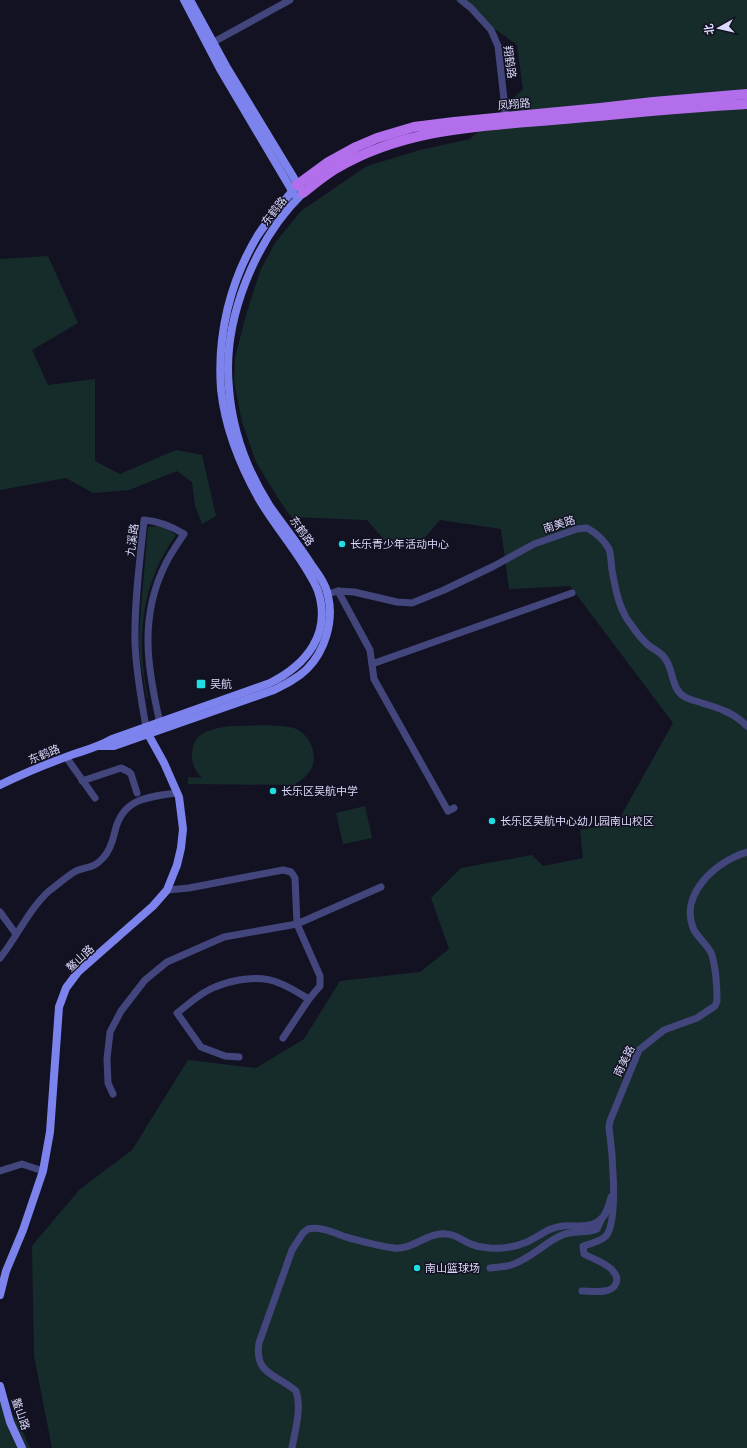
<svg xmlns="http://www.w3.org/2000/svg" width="747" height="1448" font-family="Cabin,'Noto Sans SC',sans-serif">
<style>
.green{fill:#162c2a}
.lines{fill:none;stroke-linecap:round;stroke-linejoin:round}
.street{stroke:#43467c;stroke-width:7}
.secondary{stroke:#7d83ed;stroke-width:8}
.primary{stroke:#b36feb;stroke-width:10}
.poi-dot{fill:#1fdde0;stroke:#131223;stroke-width:1.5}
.labels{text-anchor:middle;stroke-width:3;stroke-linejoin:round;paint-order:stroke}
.street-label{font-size:11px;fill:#dad9fa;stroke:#131223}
.poi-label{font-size:11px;fill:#dad9fa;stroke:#131223;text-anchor:start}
</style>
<rect width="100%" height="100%" fill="#131223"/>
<!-- green -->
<g class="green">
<path d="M455,0h292v1448h-695l-18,-92 -2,-110 47,-56 53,-40 56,-90 68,8 48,-29 36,-58 80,-9 29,-23 -18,-51 30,-30 71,-13 11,11 40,-8 -3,-28 37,-7 56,-100 -103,-137 -61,3 -8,-60 -61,-9 -19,22 -32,3 -22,-25 -76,-3 -13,-19 -22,-36 -14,-40 -8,-40 1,-24 11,-43 14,-44 15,-28 26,-32 66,-45 53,-16 50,-11 53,-50 -6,-44z"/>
<path d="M48,256l30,67 -46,27 16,35 47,-6v82l25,13 56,-24 26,5 14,61 -14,8 -7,-19 -3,-23 -15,-11 -48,19 -36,3 -27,-15 -66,12v-231z"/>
<path d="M158,526l7,2 11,7c-36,50 -40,105 -28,163l-1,1 -7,-41 -1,-17 2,-33 7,-81z"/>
<path d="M230,726c16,0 56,-3 68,4 11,6 16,18 16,29 -1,11 -8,19 -18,24v2l-108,-1v-7l14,1c-7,-7 -10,-13 -10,-23 0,-23 19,-26 38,-29z"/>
<path d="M365,806l7,32 -29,6 -7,-31z"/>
<path d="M0,1401l19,22 11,25h-30z"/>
</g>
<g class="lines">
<!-- street -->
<g class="street">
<path d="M461,0l10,8 20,22 7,16 8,71"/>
<path d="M210,44l80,-44"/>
<path d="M338,591l32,59 4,29 74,132 6,-3"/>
<path d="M328,594l10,-3 16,1 43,10 15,1 32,-13 50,-24 40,-22 43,-15 10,-1c9,5 17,12 22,21 2,6 2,14 3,21 3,17 6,34 15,49 6,8 11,17 19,24 6,6 16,9 20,17 8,12 5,29 19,37 5,3 12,4 17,6 17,5 32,10 45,23"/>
<path d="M372,664l200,-71"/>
<path d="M146,727c-5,-28 -10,-56 -11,-84 -1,-40 5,-83 9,-123 15,1 27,6 40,14 -6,9 -13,19 -18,29 -27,53 -19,104 -6,160"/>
<path d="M66,757l29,41"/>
<path d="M82,781l39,-13 8,4 2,2 6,19"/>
<path d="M167,890l22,-2 94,-18 8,2 4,6 2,46 23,52v10l-11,13 -26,39"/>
<path d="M0,912l16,22"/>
<path d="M0,958c17,-21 29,-49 49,-67 8,-6 18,-15 27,-20 12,-5 17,-2 27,-13 7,-7 10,-18 12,-27 8,-33 33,-34 62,-38"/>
<path d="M239,1057l-14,-1 -24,-9 -24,-34c12,-9 24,-21 38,-26 19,-8 46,-12 64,-4 11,4 21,11 30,16"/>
<path d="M113,1094l-5,-11 -1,-24 3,-27 11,-21 24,-31 22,-18 57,-25 73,-13 84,-37"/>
<path d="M0,1171l22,-7 21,7"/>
<path d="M490,1268c6,-1 15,-1 21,-3 19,-6 32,-21 49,-29 11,-6 25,-2 37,-7l4,-9"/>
<path d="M582,1291c10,0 30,4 34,-8 2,-5 0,-8 -3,-12 -6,-8 -20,-12 -29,-17l-1,-8c7,-2 18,-5 23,-10 13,-16 6,-87 3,-109l1,-6 29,-71 25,-20 33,-12 18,-12 2,-5c0,-15 -1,-32 -5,-46 -3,-9 -13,-16 -18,-25 -16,-35 22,-69 53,-78"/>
<path d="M292,1448c3,-18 10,-40 4,-57 -19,-17 -42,-16 -37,-48l33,-93 11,-17 5,-4c13,-3 26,4 38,8 15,4 32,9 48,11 19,2 33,-16 52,-14 10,0 18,8 28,11 4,2 10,2 15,3 13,1 26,-1 38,-6 13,-6 22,-15 36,-16 12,-1 28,3 38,-7 6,-5 8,-14 10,-22"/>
</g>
<!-- secondary -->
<g class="secondary">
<path d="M184,0l36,69 74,125"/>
<path d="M98,746h16l160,-56c12,-6 24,-12 33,-21 18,-18 27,-48 21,-73 -2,-12 -10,-22 -17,-32 -13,-20 -28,-39 -42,-59 -22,-35 -37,-76 -40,-117 -7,-68 26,-148 74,-195l-77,-127 -36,-66"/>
<path d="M0,785c24,-12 49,-22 74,-31 15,-5 24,-7 38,-15l158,-56c36,-18 62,-49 48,-92 -3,-8 -8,-16 -13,-24 -14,-23 -32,-44 -46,-68 -19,-34 -34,-71 -38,-110 -4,-54 9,-108 37,-154 12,-18 26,-33 39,-50"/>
<path d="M0,1295l6,-24 17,-41 20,-59 7,-39 9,-125 7,-19 12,-16 75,-66 14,-16 10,-25 4,-17 2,-19 -4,-32 -15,-34 -16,-29"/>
<path d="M0,1386l10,36 12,26"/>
</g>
<!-- primary -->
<g class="primary">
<path d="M297,185l30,-22 29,-16 21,-9 37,-11 40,-5 146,-14 53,-6 94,-8"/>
<path d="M303,193c11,-9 22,-18 34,-25 73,-43 156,-42 238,-50 57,-5 114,-11 172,-14"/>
</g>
</g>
<!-- markers -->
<g class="poi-dot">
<circle cx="342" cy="544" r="4"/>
<rect x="196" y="679" width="10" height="10" rx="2"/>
<circle cx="273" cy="791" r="4"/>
<circle cx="492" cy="821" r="4"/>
<circle cx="417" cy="1268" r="4"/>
</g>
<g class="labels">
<!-- street labels -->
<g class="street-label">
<text transform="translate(510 62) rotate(82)" y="4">翔鹤路</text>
<text transform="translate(514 104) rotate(-5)" y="4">凤翔路</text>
<text transform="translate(274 211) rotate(-52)" y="4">东鹤路</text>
<text transform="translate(559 524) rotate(-17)" y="4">南美路</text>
<text transform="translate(302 531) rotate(55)" y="4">东鹤路</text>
<text transform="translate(132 540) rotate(-82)" y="4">九溪路</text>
<text transform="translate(44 754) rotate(-22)" y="4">东鹤路</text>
<text transform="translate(80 958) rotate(-43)" y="4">鳌山路</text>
<text transform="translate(624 1061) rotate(-64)" y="4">南美路</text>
<text transform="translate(21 1414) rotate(71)" y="4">鳌山路</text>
</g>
<!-- poi labels -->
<g class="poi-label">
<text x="350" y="548">长乐青少年活动中心</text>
<text x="210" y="688">吴航</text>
<text x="281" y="795">长乐区吴航中学</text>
<text x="500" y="825">长乐区吴航中心幼儿园南山校区</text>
<text x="425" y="1272">南山篮球场</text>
</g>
</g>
<!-- north arrow -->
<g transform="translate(719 28) rotate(262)" stroke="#131223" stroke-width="3" paint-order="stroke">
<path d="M0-3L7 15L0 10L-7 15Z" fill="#dad9fa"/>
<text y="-6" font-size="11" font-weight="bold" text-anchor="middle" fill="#dad9fa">北</text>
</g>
</svg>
